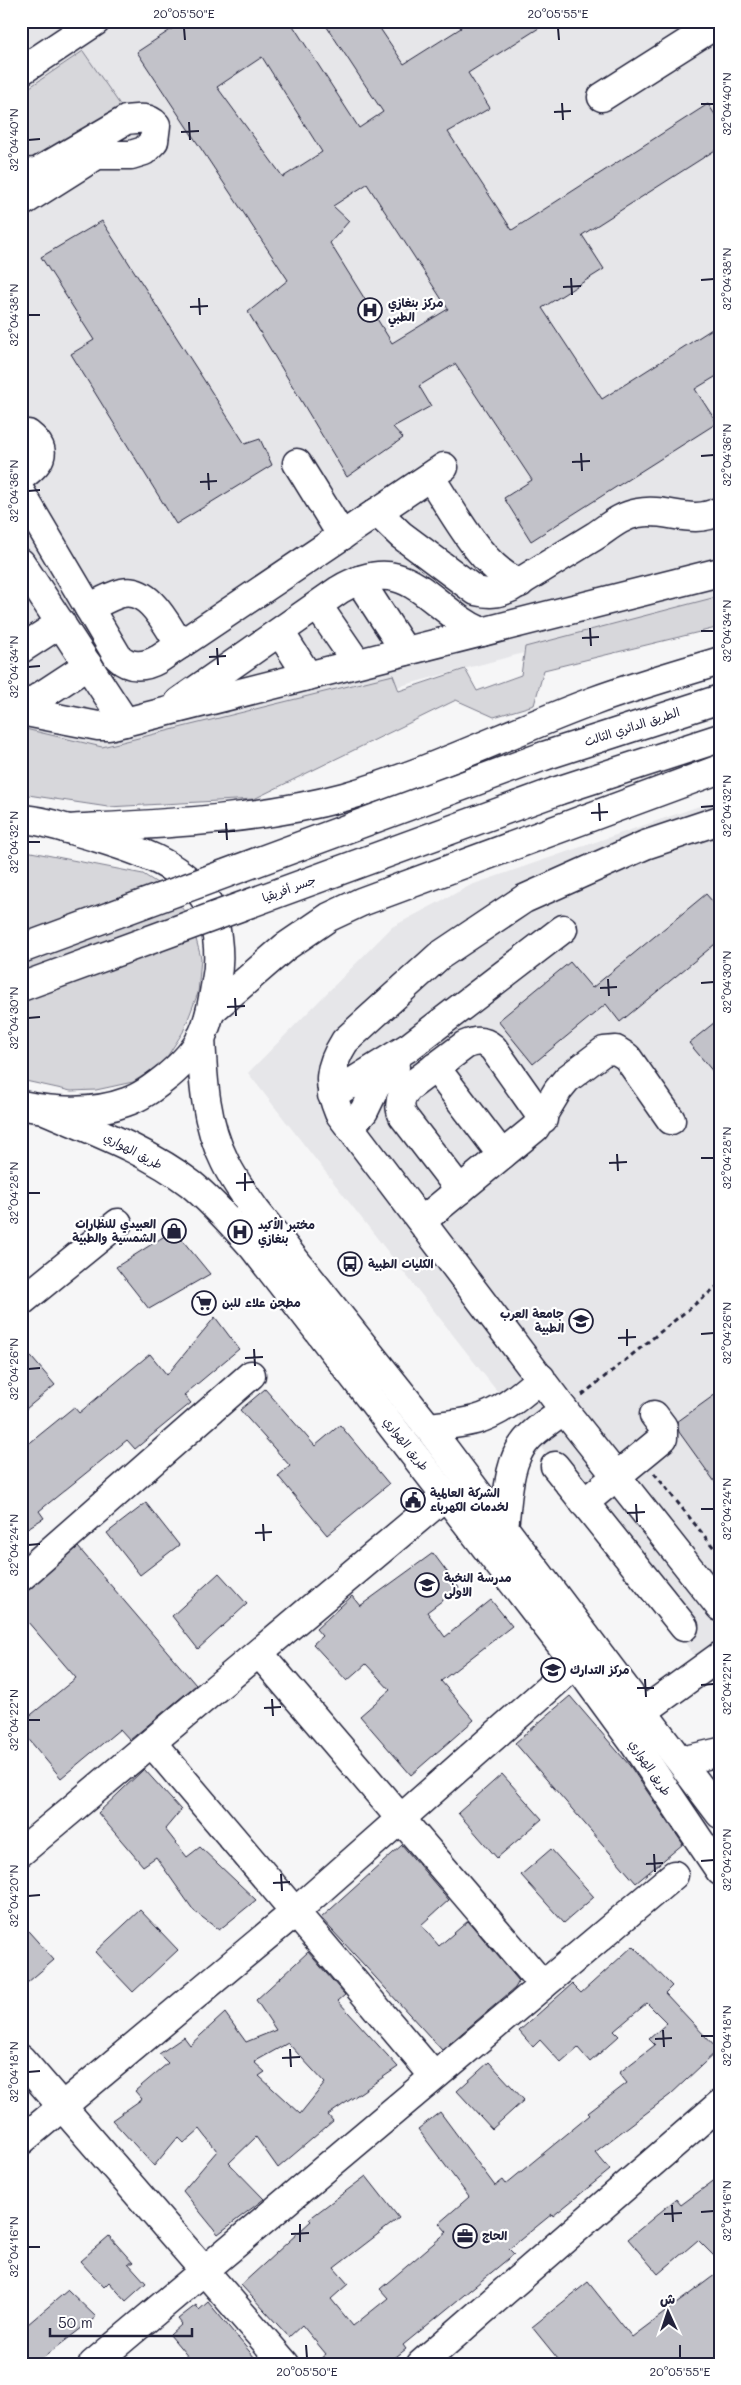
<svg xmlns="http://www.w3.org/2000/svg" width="741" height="2385" font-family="Mali,'Playpen Sans Arabic',sans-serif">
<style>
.built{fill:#e6e6e9}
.green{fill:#d7d7db;stroke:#7c7c8b}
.building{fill:#c2c2c9;stroke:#22223b;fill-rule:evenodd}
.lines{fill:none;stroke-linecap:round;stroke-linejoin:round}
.minor-casing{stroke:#22223b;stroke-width:31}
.highway-casing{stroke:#22223b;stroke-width:31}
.path{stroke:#22223b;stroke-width:3;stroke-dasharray:5 4;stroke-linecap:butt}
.minor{stroke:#fff;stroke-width:28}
.highway{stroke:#fff;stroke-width:28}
.highway-bridge-casing{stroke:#22223b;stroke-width:31;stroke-linecap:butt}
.highway-bridge{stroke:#fff;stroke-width:28}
.ticks{fill:none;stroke:#22223b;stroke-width:2}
.labels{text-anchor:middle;stroke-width:4.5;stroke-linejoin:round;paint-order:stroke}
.poi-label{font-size:12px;font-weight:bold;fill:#22223b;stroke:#fff;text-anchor:start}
.street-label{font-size:12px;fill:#22223b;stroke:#fff}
.neatline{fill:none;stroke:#22223b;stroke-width:2}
.ticks-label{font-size:12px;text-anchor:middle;fill:#22223b}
</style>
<rect width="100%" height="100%" fill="#f6f6f7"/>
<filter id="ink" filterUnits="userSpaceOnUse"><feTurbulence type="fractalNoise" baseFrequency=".02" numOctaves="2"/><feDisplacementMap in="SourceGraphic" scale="10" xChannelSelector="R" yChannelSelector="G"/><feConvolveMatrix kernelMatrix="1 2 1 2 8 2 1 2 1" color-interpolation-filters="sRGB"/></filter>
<g filter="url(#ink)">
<!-- built -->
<g class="built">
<path d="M21,21h699v579l-635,171 -64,-18z"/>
<path d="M720,799v896l-84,-126 -388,-496 144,-146 79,-42z"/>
</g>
<!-- green -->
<g class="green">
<path d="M83,51l40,58 -102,62v-78z"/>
<path d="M720,596v31l-176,43 -10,35 -40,12 -38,-17 -202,99 -146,8 -80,-12 -7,-3v-64l81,19 291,-72 6,16 66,-22 12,22 44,-16 4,-28z"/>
<path d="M21,850l122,24 25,16 23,30 10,38 -3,35 -15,39 -20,31 -30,19 -37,8 -25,1 -50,-11z"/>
</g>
<!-- building -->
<g class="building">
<path d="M184,21h106l69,107 24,-16 -60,-91h52l29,43 57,-36 -4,-7h93l-82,52 22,35 -42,24 64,98 196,-126 12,18v25l-138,88 22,34 -62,39 60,91 118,-75v50l-25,15 22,34 -186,118 -27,-43 28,-18 -77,-116 -36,22 12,20 -38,21 10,11 -56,39 -99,-165 40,-32 -151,-228zM262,57l60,95 -39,25 -66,-90zM367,184l81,125 -56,34 -62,-100 19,-22 -16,-15z"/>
<path d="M102,221l143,223 15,-5 12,26 -96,59 -105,-170 23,-14 -53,-83z"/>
<path d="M706,894l14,16v30l-100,82 -14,-18 -73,60 -35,-43 72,-59 22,26z"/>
<path d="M720,1018v62l-31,-37z"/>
<path d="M174,1230l36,44 -61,35 -33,-42z"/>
<path d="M215,1317l24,32 -55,46 7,8 -56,46 -8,-9 -88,71 5,7 -23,14v-82l53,-43 5,6 71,-59 17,21z"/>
<path d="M21,1345l34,40 -34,28z"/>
<path d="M265,1389l50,57 25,-21 49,59 -62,51 -49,-59 12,-10 -50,-56z"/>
<path d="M720,1391v98l-41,-57 -2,-10z"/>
<path d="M146,1503l33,42 -39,30 -33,-42z"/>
<path d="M78,1547l118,138 -66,55 -10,-11 -59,49 -40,-48v-7l55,-45 -55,-64v-18z"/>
<path d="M433,1553l26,35 -32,24 18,25 46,-37 21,26 -71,55 33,39 -63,55 -51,-59 30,-26 -24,-26 -19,17 -34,-37 9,-8 -6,-7 36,-33 8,10z"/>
<path d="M219,1573l28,31 -49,45 -26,-33z"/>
<path d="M570,1696l60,70 53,78 -47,39 -121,-140z"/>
<path d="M144,1769l37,41 -16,19 22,28 13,-10 56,53 -37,30 -25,-19 -38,-54 -13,9 -45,-53z"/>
<path d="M502,1774l40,45 -45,39 -39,-45z"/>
<path d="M402,1845l47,55 -28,25 18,21 29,-25 51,60 -4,7 -73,62 -121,-132z"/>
<path d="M551,1849l43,48 -30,26 -43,-48z"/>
<path d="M140,1910l38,40 -45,42 -38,-40z"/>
<path d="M21,1923l33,37 -33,28z"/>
<path d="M633,1946l39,40 -7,7 53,57 -48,45 -75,57 15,18 -57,46 -1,-2 -43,35 5,5 -111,91 3,4 -19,15h-73l12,-10 -24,-29 -13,12 -48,-52 70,-64 -2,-2 57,-43 33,42 -65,50 14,16 -17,15 22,27 35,-28 -8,-9 67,-57 -8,-9 30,-26 -51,-68 22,-17 55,74 8,-6 3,4 84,-69 -2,-2 39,-30 -8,-10 36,-28 -6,-6 18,-16 -20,-20 -33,28 5,5 -29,26 -12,-14 -17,15 -21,-23 -7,7 -14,-16 53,-47 9,9z"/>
<path d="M308,1952l37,43 -7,6 60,66 -70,48 5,6 -55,47 -22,-31 -27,26 35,36 -46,35 -35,-43 34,-40 -17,-22 -16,14 -6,-6 -24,29 -42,-46 30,-21 -7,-8 33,-28 -9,-9 25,-17 6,8 35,-32 21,29 30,-12 -20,-30zM288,2043l37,40 -25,31 -41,-38 6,-4 -11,-10z"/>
<path d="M489,2062l35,38 -32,29 -35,-38z"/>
<path d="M720,2176v86l-22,-22 -40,34 -30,-35 48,-40 5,6z"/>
<path d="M109,2236l24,27h-5l18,20 -20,18 -17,-19 -5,5 -24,-26z"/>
<path d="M720,2271v88l-6,5h-152l-30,-37 56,-45 44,55z"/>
<path d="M68,2290l28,27 -61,47h-14v-34z"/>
<path d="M208,2302l52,62h-66l-24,-29 12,-11 -4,-5 18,-14 3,5z"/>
</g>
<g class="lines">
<!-- minor casing -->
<g class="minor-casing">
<g id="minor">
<path d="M21,71l75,-50"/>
<path d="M602,97l118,-75"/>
<path d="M21,173l16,-1 89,-52c11,-1 22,-4 30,5l-2,16 -10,10 -13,4h-34l-76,48"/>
<path d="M21,435l7,-1c23,18 11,29 -7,43"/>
<path d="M297,463l45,73"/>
<path d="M430,477c23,33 51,92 90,106"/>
<path d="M21,493l97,164c12,12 27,10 41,2l285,-192"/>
<path d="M377,512l24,23 75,56c13,3 21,3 34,-3 28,-17 56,-34 85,-52 14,-9 25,-20 43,-23 28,-6 53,13 82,-2"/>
<path d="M21,563l104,159"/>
<path d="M359,580l46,71"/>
<path d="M318,606l39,57"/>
<path d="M89,608c10,-5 21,-12 33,-15 28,-6 45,33 58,52"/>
<path d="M280,632l28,44"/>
<path d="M21,649l40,-26"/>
<path d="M179,702l160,-112c70,-41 87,17 143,42"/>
<path d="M21,709l67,-44"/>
<path d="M21,711l77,15h11l611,-154"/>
<path d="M720,820l-75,25 -121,54 -85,57 -94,85c-17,27 -18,43 -6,72l225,297 156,197"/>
<path d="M435,1067l67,88"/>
<path d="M332,1095l77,-48 154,-118"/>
<path d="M350,1127l14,-16 12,-25 19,-19"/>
<path d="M460,1190l-57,-74c-5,-11 -3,-20 6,-29l56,-42c11,-5 19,-5 28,3l50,71"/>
<path d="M422,1221l113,-93 23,-38 9,-11 37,-28 12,-1 11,7 44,63"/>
<path d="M21,1302l97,-79"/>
<path d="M428,1427c16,-2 32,-3 47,-7 26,-7 46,-25 66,-42"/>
<path d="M555,1466l129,161"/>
<path d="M584,1503l79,-65v-11l-9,-12"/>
<path d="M504,1527c4,-27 3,-63 21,-85 10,-13 26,-22 39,-32"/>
<path d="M21,1577l230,-202"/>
<path d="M259,1653l284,332"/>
<path d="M644,1711l76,-55"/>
<path d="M152,1743l282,333"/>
<path d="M681,1761l39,-9"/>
<path d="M21,1852l424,-356"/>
<path d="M21,2059l264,305"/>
<path d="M21,2141l274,-229 281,-248"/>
<path d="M93,2364l581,-489"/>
<path d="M421,2364l299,-260"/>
</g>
</g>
<!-- highway casing -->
<g class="highway-casing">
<g id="highway">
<path d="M544,756l176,-57"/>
<path d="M557,791l163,-53"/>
<path d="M21,819c24,1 51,12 74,18 39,12 82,25 108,59 15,20 18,62 13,85 -3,18 -6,37 -14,55 -7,16 -21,29 -34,40 -13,10 -26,21 -42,26 -31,12 -73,10 -105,3"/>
<path d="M67,829c91,-5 187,-8 277,-32 85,-24 166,-65 250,-96 41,-15 84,-27 126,-40"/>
<path d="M211,1011l74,-64 44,-30 32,-15 359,-133"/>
<path d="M201,1037c2,42 4,86 24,125 8,17 20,33 31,49l172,216 292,387"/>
<path d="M47,1111c49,21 101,40 144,73 23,19 42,41 62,63l323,417 57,78 87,129"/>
</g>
</g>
<!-- path -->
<g class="path">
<path d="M582,1395l138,-111"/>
<path d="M654,1473l64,80 2,-1"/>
</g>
<!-- minor -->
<use href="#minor" class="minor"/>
<!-- highway -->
<use href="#highway" class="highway"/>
<!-- highway-bridge casing -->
<g class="highway-bridge-casing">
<g id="highway-bridge">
<path d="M21,949l523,-193"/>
<path d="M21,987l536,-196"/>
</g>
</g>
<!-- highway-bridge -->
<use href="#highway-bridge" class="highway-bridge"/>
</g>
</g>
<!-- ticks -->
<path class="ticks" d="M184,28l1,12M558,28l1,12M562,103l1,17M701,104h13M554,112l17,-1M189,122l1,18M181,132l18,-1M28,140l12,-1M571,278l1,17M701,280l13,-1M563,287l18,-1M199,298l1,17M190,307l18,-1M28,315h12M581,453l1,18M701,456l13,-1M572,462l18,-1M208,473l1,17M200,482l17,-1M28,491l12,-1M590,628l1,18M701,631h13M582,638l17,-1M217,648l1,17M209,657l17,-1M28,667l12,-1M599,803l1,18M701,807l13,-1M591,813l17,-1M226,823l1,17M218,832l17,-1M28,842h12M608,979l1,17M701,983l13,-1M600,988l17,-1M235,998l1,18M227,1007l18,-1M28,1018l12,-1M617,1154l1,17M701,1158h13M609,1163l18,-1M245,1173v18M236,1183l18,-1M28,1193h12M627,1329v17M701,1334l13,-1M618,1338l18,-1M254,1349l1,17M245,1358l18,-1M28,1369l12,-1M636,1504l1,18M701,1509h13M627,1513l18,-1M263,1524l1,17M255,1533l17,-1M28,1545l12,-1M645,1679l1,18M701,1685l13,-1M637,1688h17M272,1699l1,17M264,1708l17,-1M28,1720h12M654,1854l1,18M701,1861l13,-1M646,1864l17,-1M281,1874l1,17M273,1883l17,-1M28,1896l12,-1M663,2030l1,17M701,2036h13M655,2039l17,-1M290,2049l1,18M282,2058l18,-1M28,2072l12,-1M672,2205l1,17M701,2212l13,-1M664,2214l18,-1M300,2224v18M291,2234l18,-1M28,2247h12M306,2345l1,13M680,2345v13"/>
<!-- icons -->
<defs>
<g id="hospital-ring" transform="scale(1.25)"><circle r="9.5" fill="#fff" stroke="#22223b" stroke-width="1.5"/><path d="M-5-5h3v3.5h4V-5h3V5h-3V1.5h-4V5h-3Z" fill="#22223b"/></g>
<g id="shop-ring" transform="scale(1.25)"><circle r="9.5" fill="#fff" stroke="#22223b" stroke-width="1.5"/><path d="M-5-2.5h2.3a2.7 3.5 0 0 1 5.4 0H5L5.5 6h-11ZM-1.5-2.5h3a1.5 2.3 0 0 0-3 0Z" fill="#22223b"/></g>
<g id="bus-ring" transform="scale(1.25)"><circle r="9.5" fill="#fff" stroke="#22223b" stroke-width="1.5"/><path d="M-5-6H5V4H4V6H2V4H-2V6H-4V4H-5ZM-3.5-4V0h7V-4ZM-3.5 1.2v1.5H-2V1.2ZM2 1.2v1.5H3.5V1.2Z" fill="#22223b"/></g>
<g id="supermarket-ring" transform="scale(1.25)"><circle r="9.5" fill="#fff" stroke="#22223b" stroke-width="1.5"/><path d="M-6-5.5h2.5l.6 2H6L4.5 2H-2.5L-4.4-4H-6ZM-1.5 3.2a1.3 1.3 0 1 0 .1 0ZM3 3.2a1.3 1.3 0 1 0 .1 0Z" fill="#22223b"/></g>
<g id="university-ring" transform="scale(1.25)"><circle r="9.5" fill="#fff" stroke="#22223b" stroke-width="1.5"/><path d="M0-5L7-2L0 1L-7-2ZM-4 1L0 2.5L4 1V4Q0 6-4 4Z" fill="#22223b"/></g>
<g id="civic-ring" transform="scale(1.25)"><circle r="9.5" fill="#fff" stroke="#22223b" stroke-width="1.5"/><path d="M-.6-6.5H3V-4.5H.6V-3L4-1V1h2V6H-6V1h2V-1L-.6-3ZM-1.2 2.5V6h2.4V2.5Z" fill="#22223b"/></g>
<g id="school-ring" transform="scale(1.25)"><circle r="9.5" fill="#fff" stroke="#22223b" stroke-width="1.5"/><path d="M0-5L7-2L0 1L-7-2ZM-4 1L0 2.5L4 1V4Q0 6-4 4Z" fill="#22223b"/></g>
<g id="office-ring" transform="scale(1.25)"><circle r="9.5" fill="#fff" stroke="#22223b" stroke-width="1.5"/><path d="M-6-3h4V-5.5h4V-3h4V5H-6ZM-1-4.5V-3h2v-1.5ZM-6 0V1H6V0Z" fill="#22223b"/></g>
</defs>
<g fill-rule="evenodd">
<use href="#hospital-ring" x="370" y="310"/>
<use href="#shop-ring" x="174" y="1231"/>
<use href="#hospital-ring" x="240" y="1232"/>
<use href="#bus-ring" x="350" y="1264"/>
<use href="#supermarket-ring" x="204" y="1303"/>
<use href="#university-ring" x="581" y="1321"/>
<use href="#civic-ring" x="413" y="1500"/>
<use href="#school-ring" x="427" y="1585"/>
<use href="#school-ring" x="553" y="1670"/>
<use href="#office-ring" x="465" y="2236"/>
</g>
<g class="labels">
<!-- poi labels -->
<g class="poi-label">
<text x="388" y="307">مركز بنغازي<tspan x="388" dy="14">الطبي</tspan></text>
<text x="156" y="1228" text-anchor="end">العبيدي للنظارات<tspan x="156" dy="14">الشمسية والطبية</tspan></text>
<text x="258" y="1229">مختبر الأكيد<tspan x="258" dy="14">بنغازي</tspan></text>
<text x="368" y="1268">الكليات الطبية</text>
<text x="222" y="1307">مطحن علاء للبن</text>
<text x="564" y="1318" text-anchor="end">جامعة العرب<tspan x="564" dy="14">الطبية</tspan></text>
<text x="430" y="1497">الشركة العالمية<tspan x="430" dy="14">لخدمات الكهرباء</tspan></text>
<text x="444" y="1582">مدرسة النخبة<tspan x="444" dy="14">الاولى</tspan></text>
<text x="570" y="1674">مركز التدارك</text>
<text x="482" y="2240">الحاج</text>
</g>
<!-- street labels -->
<g class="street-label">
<text transform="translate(632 727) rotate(-18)" y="4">الطريق الدائري الثالث</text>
<text transform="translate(289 889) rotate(-20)" y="4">جسر أفريقيا</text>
<text transform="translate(133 1151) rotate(28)" y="4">طريق الهواري</text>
<text transform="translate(406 1444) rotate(52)" y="4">طريق الهواري</text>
<text transform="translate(650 1768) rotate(56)" y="4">طريق الهواري</text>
</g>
</g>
<!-- margin -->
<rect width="741" height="2385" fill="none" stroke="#fff" stroke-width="55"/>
<!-- north arrow -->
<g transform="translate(668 2312) rotate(357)" stroke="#ffffff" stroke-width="4" paint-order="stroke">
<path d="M0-4L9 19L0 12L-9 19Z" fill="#22223b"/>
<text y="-8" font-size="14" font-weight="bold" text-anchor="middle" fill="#22223b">ش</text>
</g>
<!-- scale -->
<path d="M50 2328v8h142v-8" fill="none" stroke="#22223b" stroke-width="2.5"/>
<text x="58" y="2328" font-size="15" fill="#22223b" stroke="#ffffff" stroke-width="4" paint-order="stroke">50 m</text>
<rect x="28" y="28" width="686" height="2330" class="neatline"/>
<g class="ticks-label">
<text x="184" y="18">20°05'50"E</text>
<text x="558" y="18">20°05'55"E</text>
<text transform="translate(727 104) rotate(-90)" y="4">32°04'40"N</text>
<text transform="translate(14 140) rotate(-90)" y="4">32°04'40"N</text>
<text transform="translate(727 279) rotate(-90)" y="4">32°04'38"N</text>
<text transform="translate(14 315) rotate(-90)" y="4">32°04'38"N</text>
<text transform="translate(727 455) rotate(-90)" y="4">32°04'36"N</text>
<text transform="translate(14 491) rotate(-90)" y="4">32°04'36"N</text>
<text transform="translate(727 631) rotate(-90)" y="4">32°04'34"N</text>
<text transform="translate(14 667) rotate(-90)" y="4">32°04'34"N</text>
<text transform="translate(727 806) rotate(-90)" y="4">32°04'32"N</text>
<text transform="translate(14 842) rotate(-90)" y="4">32°04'32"N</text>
<text transform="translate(727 982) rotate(-90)" y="4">32°04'30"N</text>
<text transform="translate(14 1018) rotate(-90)" y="4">32°04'30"N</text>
<text transform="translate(727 1158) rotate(-90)" y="4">32°04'28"N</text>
<text transform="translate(14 1193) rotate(-90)" y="4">32°04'28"N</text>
<text transform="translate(727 1333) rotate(-90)" y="4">32°04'26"N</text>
<text transform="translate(14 1369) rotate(-90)" y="4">32°04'26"N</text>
<text transform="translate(727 1509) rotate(-90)" y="4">32°04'24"N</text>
<text transform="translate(14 1545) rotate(-90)" y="4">32°04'24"N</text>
<text transform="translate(727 1684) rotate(-90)" y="4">32°04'22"N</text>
<text transform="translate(14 1720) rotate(-90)" y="4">32°04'22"N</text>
<text transform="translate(727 1860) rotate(-90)" y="4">32°04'20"N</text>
<text transform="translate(14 1896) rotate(-90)" y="4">32°04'20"N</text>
<text transform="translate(727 2036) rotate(-90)" y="4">32°04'18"N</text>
<text transform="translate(14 2072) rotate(-90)" y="4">32°04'18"N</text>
<text transform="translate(727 2211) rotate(-90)" y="4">32°04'16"N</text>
<text transform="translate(14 2247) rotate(-90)" y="4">32°04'16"N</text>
<text x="307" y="2376">20°05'50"E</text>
<text x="680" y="2376">20°05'55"E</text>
</g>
</svg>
